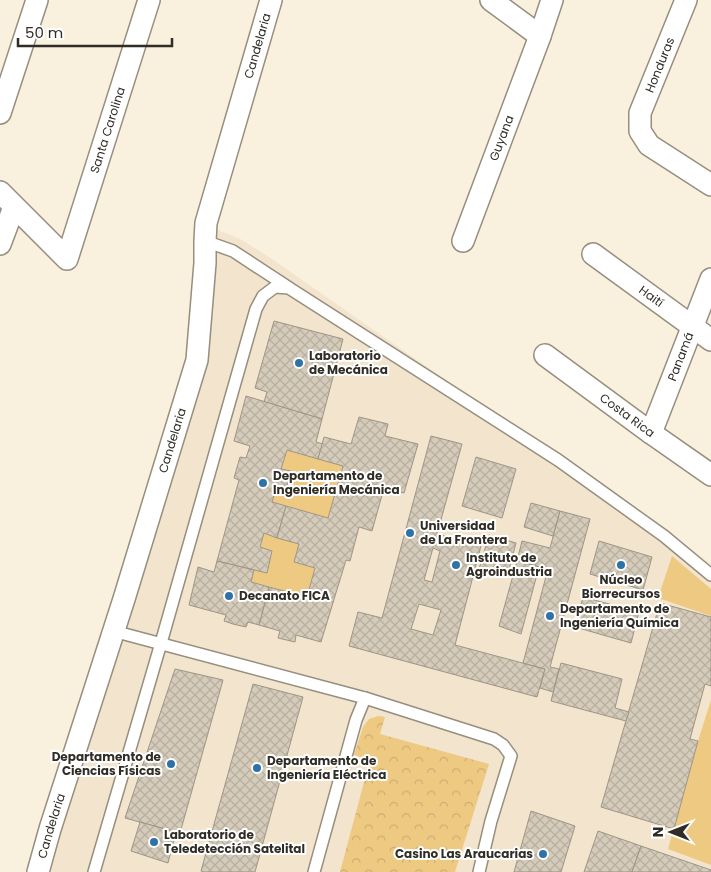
<svg xmlns="http://www.w3.org/2000/svg" width="711" height="872" font-family="Poppins,sans-serif">
<style>
.built{fill:#f2e4cd}
.grass{fill:#eec982}
.park{fill:url(#park-crowns)}
.building{fill:url(#building-cross-hatch);stroke:#9e9585;fill-rule:evenodd}
.lines{fill:none;stroke-linecap:round;stroke-linejoin:round}
.service-casing{stroke:#968e7e;stroke-width:14}
.minor-casing{stroke:#968e7e;stroke-width:24}
.service{stroke:#fff;stroke-width:11}
.minor{stroke:#fff;stroke-width:21}
.poi-dot{fill:#2e72a8;stroke:#fff;stroke-width:2}
.labels{text-anchor:middle;stroke-width:4;stroke-linejoin:round;paint-order:stroke}
.street-label{font-size:12px;fill:#302d26;stroke:#fff}
.poi-label{font-size:12px;font-weight:bold;fill:#302d26;stroke:#fff;text-anchor:start}
</style>
<defs>
<pattern id="park-crowns" width="20" height="18" patternUnits="userSpaceOnUse" patternTransform="scale(1.25)"><rect width="20" height="18" fill="#eec982"/><path d="M2 6a3 3 0 1 1 6 0M12 15a3 3 0 1 1 6 0" fill="none" stroke="#ccad70"/></pattern>
<pattern id="building-cross-hatch" width="8" height="8" patternUnits="userSpaceOnUse" patternTransform="scale(1.25)"><rect width="8" height="8" fill="#d5cbba"/><path d="M0 0l8 8M0 8l8-8" fill="none" stroke="#b7afa0"/></pattern>
</defs>
<rect width="100%" height="100%" fill="#f9f0de"/>
<!-- built -->
<path class="built" d="M213,228l27,11 32,20 149,104 206,139 84,62v308h-663l155,-508z"/>
<!-- grass -->
<g class="grass">
<path d="M287,450l56,16 -15,52 -56,-16 5,-16 8,3 5,-17 -9,-3z"/>
<path d="M264,533l35,11 -5,18 21,6 -8,29 -56,-15 3,-12 13,3 5,-22 -12,-4z"/>
<path d="M672,556l39,33v27l-53,-18z"/>
<path d="M711,700v165l-43,-16 30,-108z"/>
</g>
<!-- park -->
<path class="park" d="M378,716l7,1 -5,17 109,30 -34,108h-115l30,-112 -16,-5 9,-28 6,-8z"/>
<!-- building -->
<g class="building">
<path d="M274,321l69,18 -21,80 -58,-17 3,-10 -12,-4z"/>
<path d="M246,396l76,23 -6,23 7,2 -5,15 -31,-9 -6,19 10,2 -5,18 -9,-3 -5,16 14,4 -9,32 -13,-5 -4,14 12,4 -5,22 -50,-12 22,-81 -5,-2 6,-21 6,1 4,-12 -16,-5z"/>
<path d="M359,417l29,7 -3,12 33,8 -14,49 -20,-5 -12,43 -13,-4 -9,34 -4,-1 -25,82 -25,-7 -1,7 -17,-4 2,-7 -21,-6 10,-38 38,10 8,-29 -21,-6 5,-18 -22,-6 9,-32 42,12 15,-52 -25,-7 6,-22 27,7z"/>
<path d="M431,436l31,8 -25,90 44,12 -26,99 90,24 -8,28 -188,-51 9,-34 24,6zM433,548l7,3 -8,31 -8,-2zM419,604l22,6 -8,25 -22,-6z"/>
<path d="M476,457l40,12 -14,49 -40,-12z"/>
<path d="M531,503l29,8 -7,25 -29,-9z"/>
<path d="M560,511l30,8 -40,148 9,2 -6,23 -13,-4 5,-19 -22,-6 25,-94 -31,-8 5,-20 28,7z"/>
<path d="M489,535l27,8 -9,34 -28,-8z"/>
<path d="M599,541l53,16 -9,33 -53,-16z"/>
<path d="M217,561l37,9 -3,12 18,5 -10,38 -11,-3 -2,5 -13,-3 -9,-3 2,-6 -37,-10 9,-38 16,5z"/>
<path d="M517,561l22,6 -18,67 -22,-8z"/>
<path d="M583,597l56,15 -8,31 -56,-16z"/>
<path d="M660,603l51,14v49l-1,4 1,1v15l-6,-2 -15,55 8,2 -24,88 -73,-22z"/>
<path d="M561,663l61,16 -7,29 14,4 -3,9 -75,-20z"/>
<path d="M175,669l48,11 -43,153 -55,-15z"/>
<path d="M253,684l50,13 -48,175h-51l-3,-1z"/>
<path d="M531,811l44,15 -14,46h-47z"/>
<path d="M140,822l36,10 -8,31 -37,-12z"/>
<path d="M598,831l43,15 -9,26h-48z"/>
<path d="M641,846l70,24v2h-79z"/>
</g>
<g class="lines">
<!-- service casing -->
<g class="service-casing">
<g id="service">
<path d="M205,241l28,10 55,36"/>
<path d="M113,631l252,67 129,41 9,6 8,11 -20,65 -12,51"/>
<path d="M94,872l67,-229 95,-334 7,-13 12,-9 14,1 269,172 106,76 47,39"/>
<path d="M314,872l42,-152 9,-22"/>
</g>
</g>
<!-- minor casing -->
<g class="minor-casing">
<g id="minor">
<path d="M491,0l49,36"/>
<path d="M686,0l-46,113v18l9,14 62,40"/>
<path d="M0,113l37,-113"/>
<path id="s1" d="M0,192l67,67 82,-259"/>
<path id="s2" d="M463,241l77,-205 12,-36"/>
<path d="M0,244l14,-37"/>
<path id="s3" d="M593,254l118,86"/>
<path id="s4" d="M545,355l106,78 60,42"/>
<path id="s5" d="M651,433l60,-154"/>
<path id="s6" d="M38,872l12,-43 74,-230 73,-239 8,-97v-22l1,-18 65,-223"/>
</g>
</g>
<!-- service -->
<use href="#service" class="service"/>
<!-- minor -->
<use href="#minor" class="minor"/>
</g>
<!-- markers -->
<g class="poi-dot">
<circle cx="299" cy="363" r="5"/>
<circle cx="263" cy="483" r="5"/>
<circle cx="410" cy="533" r="5"/>
<circle cx="456" cy="565" r="5"/>
<circle cx="621" cy="565" r="5"/>
<circle cx="229" cy="596" r="5"/>
<circle cx="550" cy="616" r="5"/>
<circle cx="171" cy="764" r="5"/>
<circle cx="257" cy="768" r="5"/>
<circle cx="154" cy="842" r="5"/>
<circle cx="543" cy="854" r="5"/>
</g>
<g class="labels">
<!-- street labels -->
<g class="street-label">
<text dy="4" stroke="none"><textPath href="#s6" startOffset="858">Candelaria</textPath></text>
<text transform="translate(660 65) rotate(-68)" y="4">Honduras</text>
<text dy="4" stroke="none"><textPath href="#s1" startOffset="230">Santa Carolina</textPath></text>
<text dy="4" stroke="none"><textPath href="#s2" startOffset="110">Guyana</textPath></text>
<text dy="4" stroke="none"><textPath href="#s3" startOffset="72">Haití</textPath></text>
<text dy="4" stroke="none"><textPath href="#s5" startOffset="82">Panamá</textPath></text>
<text dy="4" stroke="none"><textPath href="#s4" startOffset="102">Costa Rica</textPath></text>
<text dy="4" stroke="none"><textPath href="#s6" startOffset="452">Candelaria</textPath></text>
<text dy="4" stroke="none"><textPath href="#s6" startOffset="48">Candelaria</textPath></text>
</g>
<!-- poi labels -->
<g class="poi-label">
<text x="309" y="360">Laboratorio<tspan x="309" dy="14">de Mecánica</tspan></text>
<text x="273" y="480">Departamento de<tspan x="273" dy="14">Ingeniería Mecánica</tspan></text>
<text x="420" y="530">Universidad<tspan x="420" dy="14">de La Frontera</tspan></text>
<text x="466" y="562">Instituto de<tspan x="466" dy="14">Agroindustria</tspan></text>
<text x="621" y="584" text-anchor="middle">Núcleo<tspan x="621" dy="14">Biorrecursos</tspan></text>
<text x="239" y="600">Decanato FICA</text>
<text x="560" y="613">Departamento de<tspan x="560" dy="14">Ingeniería Química</tspan></text>
<text x="161" y="761" text-anchor="end">Departamento de<tspan x="161" dy="14">Ciencias Físicas</tspan></text>
<text x="267" y="765">Departamento de<tspan x="267" dy="14">Ingeniería Eléctrica</tspan></text>
<text x="164" y="839">Laboratorio de<tspan x="164" dy="14">Teledetección Satelital</tspan></text>
<text x="533" y="858" text-anchor="end">Casino Las Araucarias</text>
</g>
</g>
<!-- north arrow -->
<g transform="translate(671 832) rotate(270)" stroke="#ffffff" stroke-width="4" paint-order="stroke">
<path d="M0-4L9 19L0 12L-9 19Z" fill="#302d26"/>
<text y="-8" font-size="14" font-weight="bold" text-anchor="middle" fill="#302d26">N</text>
</g>
<!-- scale -->
<path d="M18 38v8h154v-8" fill="none" stroke="#302d26" stroke-width="2.5"/>
<text x="25" y="38" font-size="15" fill="#302d26" stroke="#ffffff" stroke-width="4" paint-order="stroke">50 m</text>
</svg>
